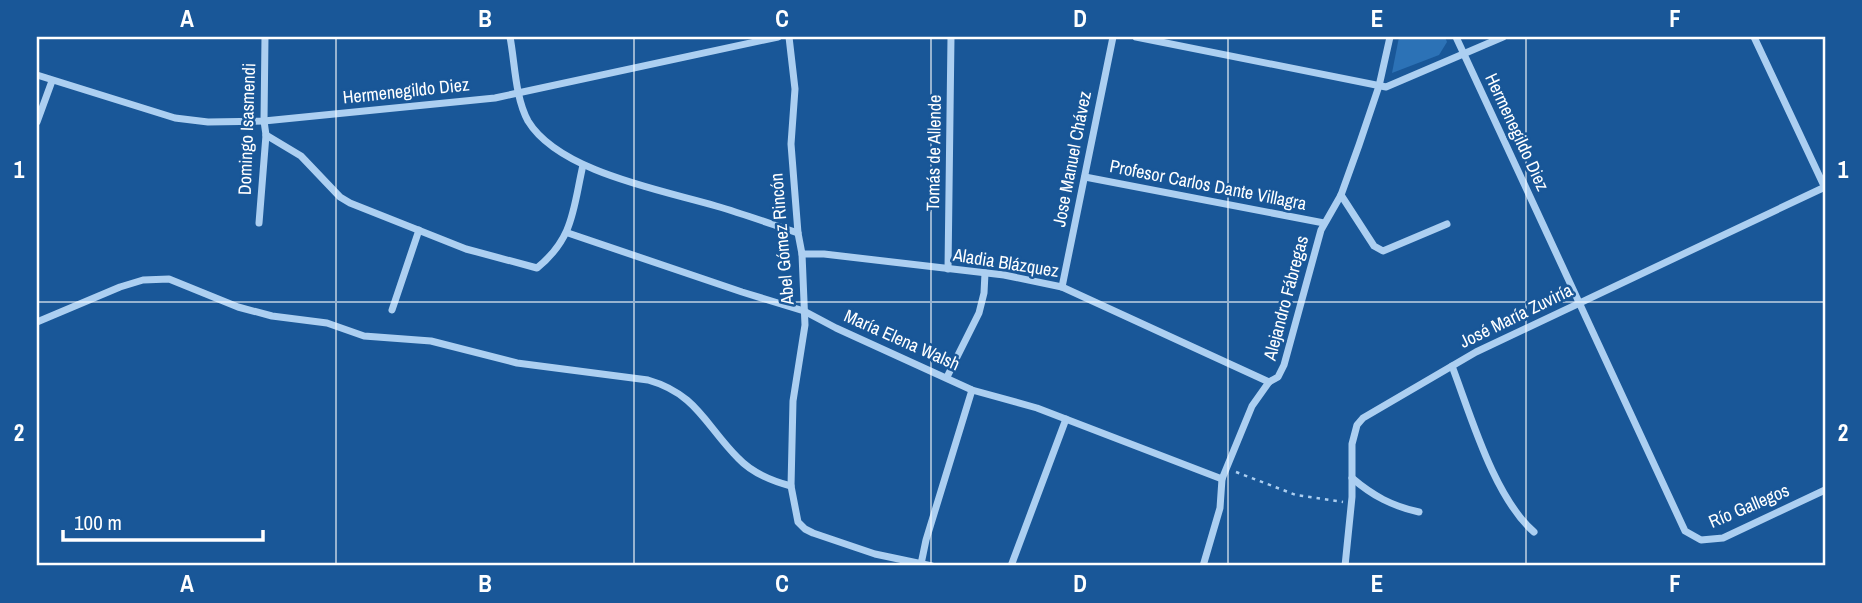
<svg xmlns="http://www.w3.org/2000/svg" width="1862" height="603" font-family="'Archivo Narrow',sans-serif">
<style>
.green{fill:#2c72b6}
.lines{fill:none;stroke-linecap:round;stroke-linejoin:round}
.path{stroke:#accff1;stroke-width:2.5;stroke-dasharray:3.5 5;stroke-linecap:butt}
.street{stroke:#accff1;stroke-width:7}
.grid{fill:none;stroke:#fff;stroke-width:2;stroke-opacity:0.55}
.labels{text-anchor:middle;stroke-width:5;stroke-linejoin:round;paint-order:stroke}
.street-label{font-size:18px;fill:#fff;stroke:#195798}
.neatline{fill:none;stroke:#fff;stroke-width:2.5}
.grid-label{font-size:23px;text-anchor:middle;font-weight:bold;fill:#fff}
</style>
<rect width="100%" height="100%" fill="#195798"/>
<!-- green -->
<path class="green" d="M1399,37h46l2,5 -8,13 -47,18z"/>
<g class="lines">
<!-- path -->
<path class="path" d="M1236,472l60,23 47,7"/>
<!-- street -->
<g class="street">
<path d="M510,37c5,26 5,60 18,84 31,51 134,69 188,85 28,8 55,18 82,27"/>
<path d="M789,37l6,52 -4,55 7,89 4,21 3,71 -12,76 -2,85 7,36 7,7 8,4 62,21 57,12"/>
<path d="M1136,37l250,50 117,-50"/>
<path d="M1456,37l229,494 16,9 22,-2 102,-48"/>
<path d="M1754,37l71,151"/>
<path d="M37,75l138,43 33,4 56,-1 231,-23 283,-61"/>
<path d="M37,122l15,-41"/>
<path d="M266,135l35,21 39,41 10,6 116,46 71,19c37,-30 36,-59 46,-103"/>
<path d="M1085,177l239,46"/>
<path d="M1341,195l33,51 9,5 64,-27"/>
<path d="M259,223l7,-88 -2,-14 1,-84"/>
<path d="M568,233l174,59 62,19 32,17 136,62 65,18 185,71"/>
<path d="M802,254h22l180,21 58,12 207,95"/>
<path d="M948,269l3,-232"/>
<path d="M1062,287l51,-250"/>
<path d="M392,310l27,-80"/>
<path d="M37,322l83,-35 23,-7 26,-1 69,28 34,9 55,7 37,13 67,5 86,22 131,17c49,14 57,45 90,78 14,15 34,23 53,28"/>
<path d="M1452,366c19,50 42,131 82,166"/>
<path d="M947,377l32,-64 5,-20 1,-20"/>
<path d="M1352,478c21,18 40,28 67,34"/>
<path d="M921,564l5,-24 46,-150"/>
<path d="M1011,566l55,-147"/>
<path d="M1203,566l17,-58 2,-29 30,-73 17,-24 9,-5 6,-12 37,-135 20,-35 18,-50 20,-59 11,-49"/>
<path d="M1345,566l7,-69v-53l5,-19 6,-7 113,-66 349,-165"/>
</g>
</g>
<!-- grid -->
<path class="grid" d="M336,37v529M634,37v529M931,37v529M1228,37v529M1526,37v529M37,302h1788"/>
<g class="labels">
<!-- street labels -->
<g class="street-label">
<text transform="translate(406 91) rotate(-6)" y="6">Hermenegildo Diez</text>
<text transform="translate(247 129) rotate(-88)" y="6">Domingo Isasmendi</text>
<text transform="translate(1517 132) rotate(65)" y="6">Hermenegildo Diez</text>
<text transform="translate(934 153) rotate(-89)" y="6">Tomás de Allende</text>
<text transform="translate(1072 159) rotate(-79)" y="6">Jose Manuel Chávez</text>
<text transform="translate(1208 185) rotate(11)" y="6">Profesor Carlos Dante Villagra</text>
<text transform="translate(782 239) rotate(-95)" y="6">Abel Gómez Rincón</text>
<text transform="translate(1006 263) rotate(9)" y="6">Aladia Blázquez</text>
<text transform="translate(1286 298) rotate(-75)" y="6">Alejandro Fábregas</text>
<text transform="translate(1516 316) rotate(-26)" y="6">José María Zuviría</text>
<text transform="translate(902 340) rotate(24)" y="6">María Elena Walsh</text>
<text transform="translate(1749 506) rotate(-23)" y="6">Río Gallegos</text>
</g>
</g>
<!-- border -->
<rect width="1862" height="603" fill="none" stroke="#195798" stroke-width="77"/>
<!-- scale -->
<path d="M63 530v10h200v-10" fill="none" stroke="#ffffff" stroke-width="3.5"/>
<text x="74" y="530" font-size="21" fill="#ffffff" stroke="#195798" stroke-width="5" paint-order="stroke">100 m</text>
<rect x="38" y="38" width="1786" height="526" class="neatline"/>
<g class="grid-label">
<text x="187" y="27">A</text>
<text x="485" y="27">B</text>
<text x="782" y="27">C</text>
<text x="1080" y="27">D</text>
<text x="1377" y="27">E</text>
<text x="1675" y="27">F</text>
<text x="19" y="178">1</text>
<text x="1843" y="178">1</text>
<text x="19" y="441">2</text>
<text x="1843" y="441">2</text>
<text x="187" y="592">A</text>
<text x="485" y="592">B</text>
<text x="782" y="592">C</text>
<text x="1080" y="592">D</text>
<text x="1377" y="592">E</text>
<text x="1675" y="592">F</text>
</g>
</svg>
